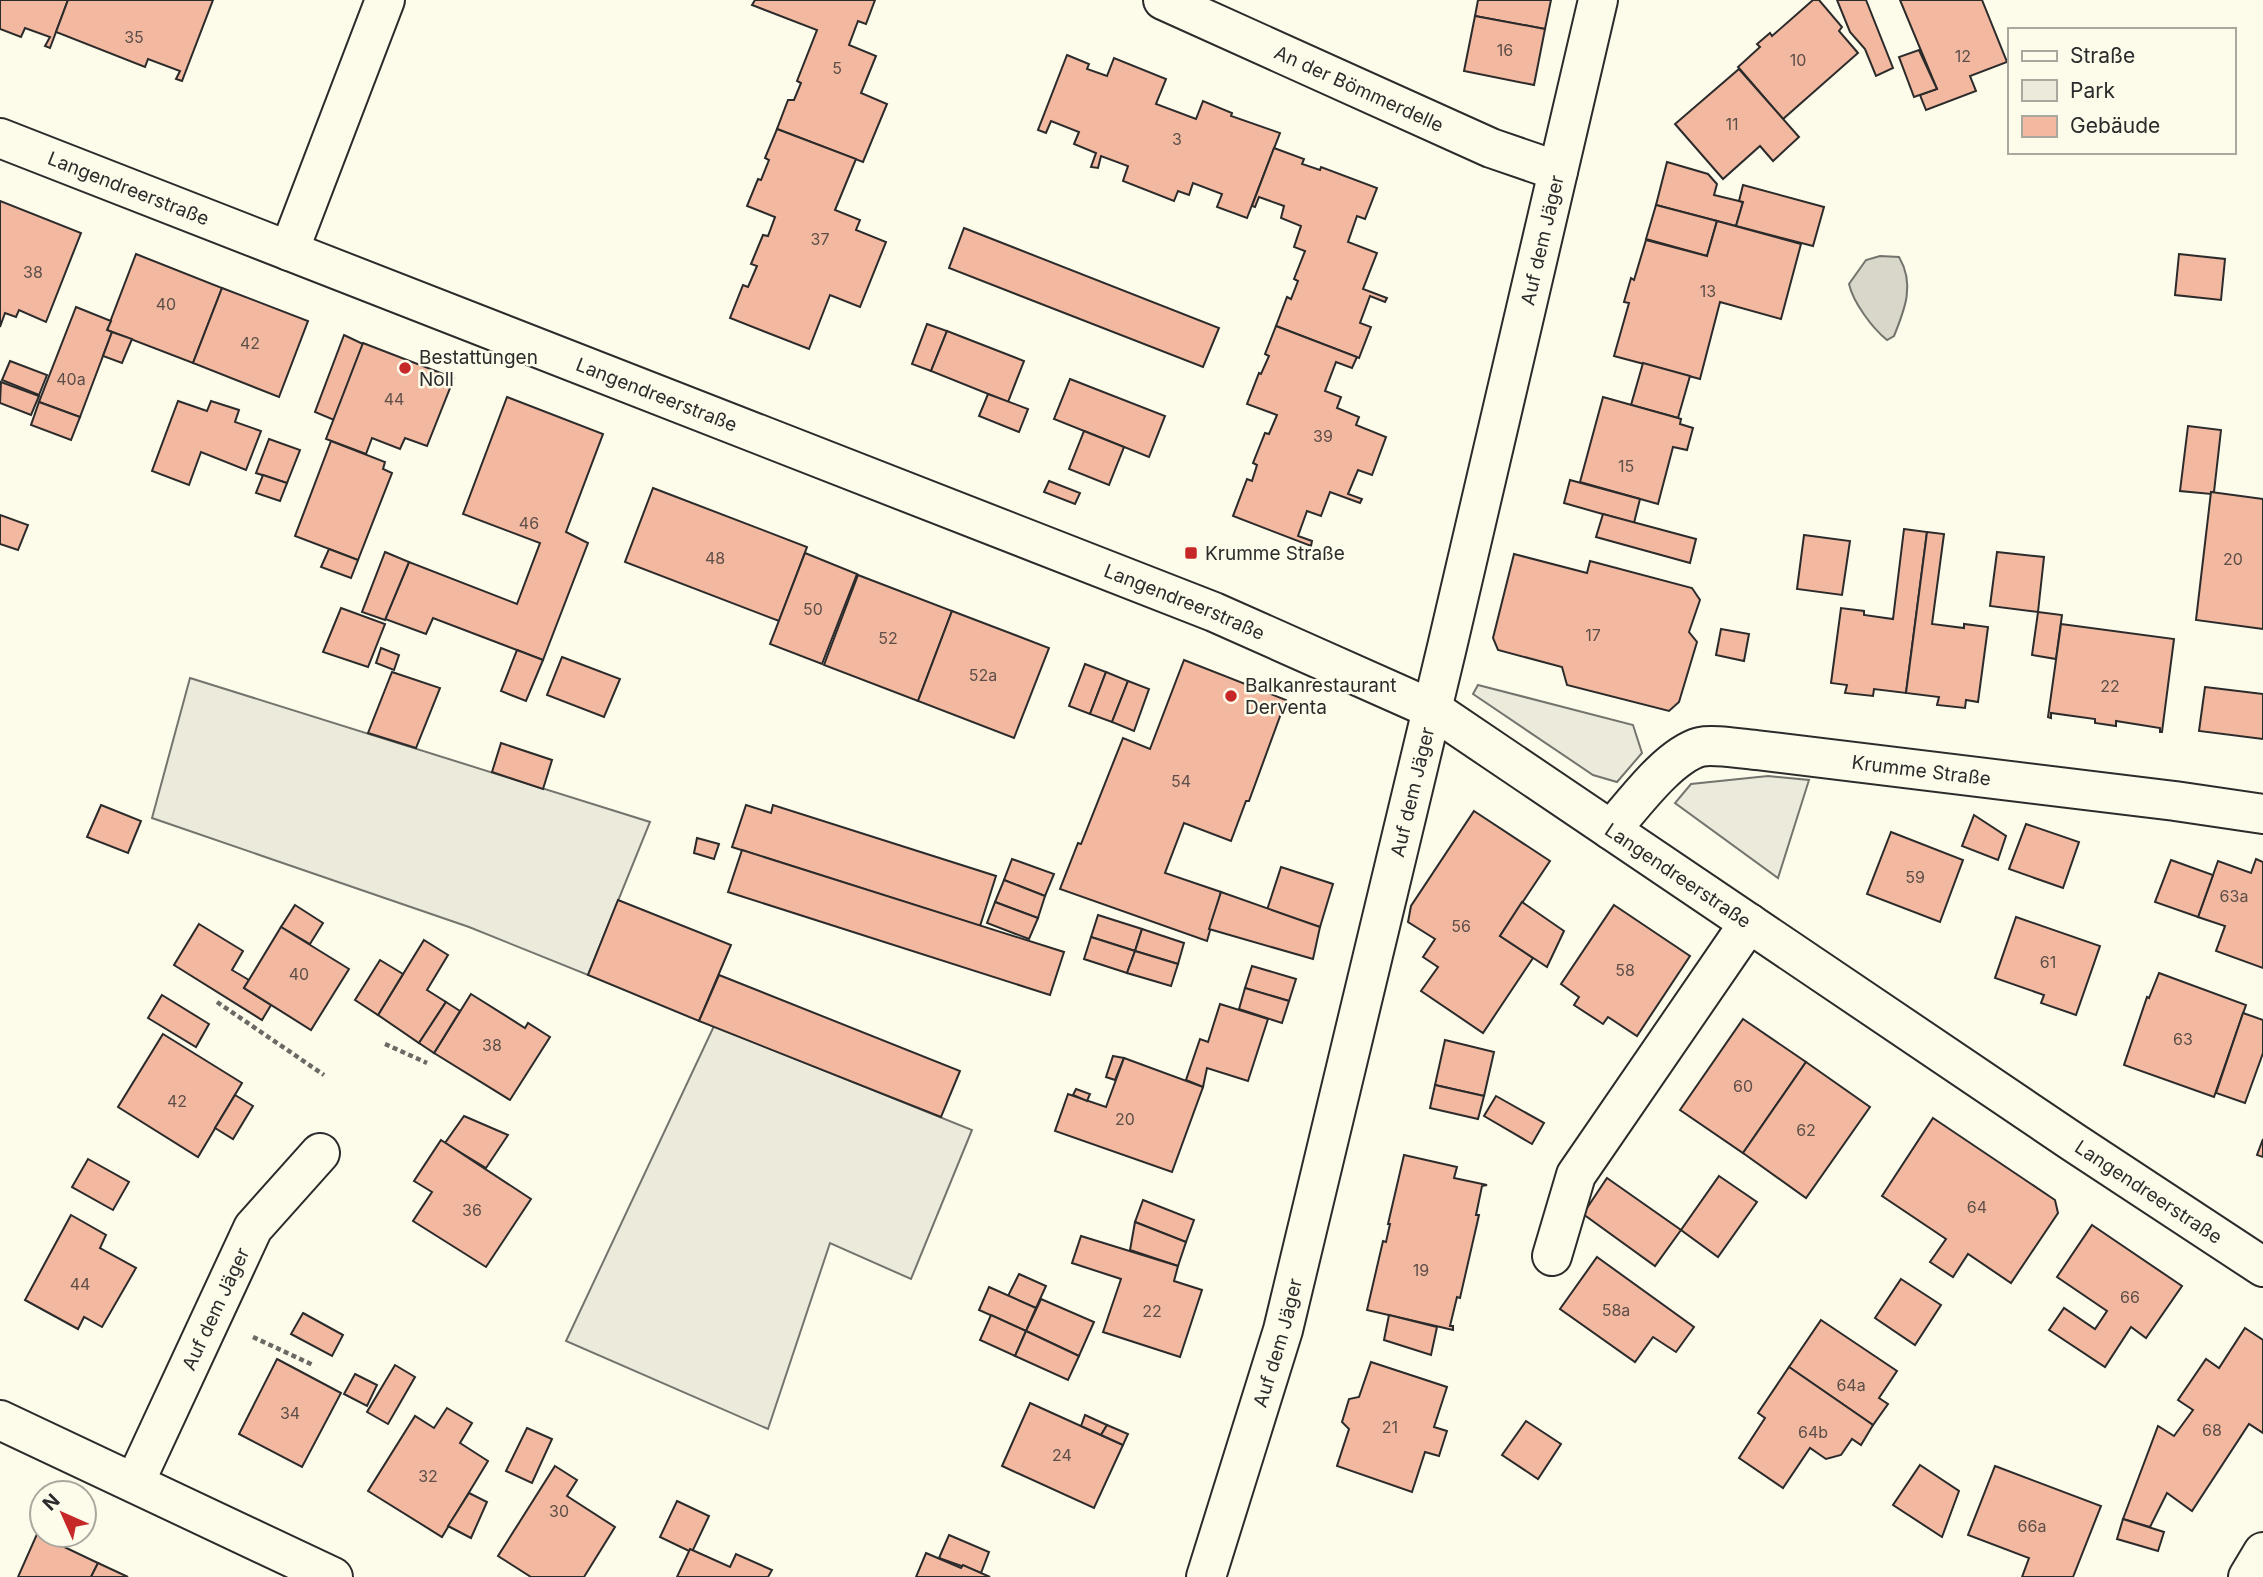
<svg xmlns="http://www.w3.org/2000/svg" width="2263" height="1577" font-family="Inter,sans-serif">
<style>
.green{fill:#ecebdb;stroke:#74746e;stroke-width:2}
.water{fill:#d8d7c9;stroke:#74746e;stroke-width:2}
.building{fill:#f2b8a0;stroke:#2b2b2b;stroke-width:2}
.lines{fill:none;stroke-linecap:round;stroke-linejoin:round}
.minor-casing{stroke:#2b2b2b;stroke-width:42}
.path{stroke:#6a6964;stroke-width:4.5;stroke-dasharray:5 3.5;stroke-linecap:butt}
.minor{stroke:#fdfbea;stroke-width:38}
.poi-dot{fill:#c62828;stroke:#fdfbea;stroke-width:2.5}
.labels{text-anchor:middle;stroke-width:5;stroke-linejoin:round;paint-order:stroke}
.number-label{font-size:16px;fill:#5d4e48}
.street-label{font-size:19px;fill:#2b2b2b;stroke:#fdfbea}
.poi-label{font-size:19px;fill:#2b2b2b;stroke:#fdfbea;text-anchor:start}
</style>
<rect width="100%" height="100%" fill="#fdfbea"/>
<!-- green -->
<g class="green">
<path d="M190,678l460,144 -62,153 -119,-48 -317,-109z"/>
<path d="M1478,685l155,40 9,28 -25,29 -24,-7 -120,-81z"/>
<path d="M1768,776l41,4 -31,98 -103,-75 16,-19z"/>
<path d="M714,1026l258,104 -61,149 -81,-36 -62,186 -202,-88z"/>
</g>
<!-- water -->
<path class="water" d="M1880,256l19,1c16,27 6,52 -5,79l-7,4c-15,-12 -34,-38 -38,-56l17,-24z"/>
<!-- building -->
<g class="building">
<path d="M0,0h68l-18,48 -5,-2 5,-9 -25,-9 -4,9 -21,-8z"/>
<path d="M68,0h145l-31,81 -6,-2 4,-8 -32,-12 -3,8 -89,-35z"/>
<path d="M755,0h120l-9,24 -8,-3 -9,24 27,11 -15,37 26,11 -24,58 -86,-33 11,-29h6l7,-17 -4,-2 20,-51 -65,-25z"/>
<path d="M1478,0h73l-6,29 -70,-13z"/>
<path d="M1813,0h6l23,27 -3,4 19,22 -75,66 -45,-52 22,-20 -3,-3 13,-11 2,3z"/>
<path d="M1837,0h29l27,68 -17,8 -11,-27 -15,-17z"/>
<path d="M1900,0h82l25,62 -37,14 6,15 -50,19 -6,-15 17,-6z"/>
<path d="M1475,16l70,13 -11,56 -70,-14z"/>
<path d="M1919,50l18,39 -23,8 -15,-40z"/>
<path d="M1067,55l22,9 -2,5 20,7 7,-18 52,21 -10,25 40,15 7,-18 29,12 -1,3 49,17 -33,85 -30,-11 5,-13 -29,-11 -4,12 -11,-4 -4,10 -51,-20 5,-15 -27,-10 -3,12 -7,-1 5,-14 -22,-9 5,-12 -28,-11 -5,12 -8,-3z"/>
<path d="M1739,69l60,68 -26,24 -13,-15 -37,33 -48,-55z"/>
<path d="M777,129l79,30 -21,51 25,10 -4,10 30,12 -26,65 -30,-12 -21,54 -79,-31 13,-33 5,2 9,-21 -6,-2 12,-29 5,1 7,-19 -28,-11 11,-27 3,1 8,-20 -4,-2z"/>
<path d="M1274,148l30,11 -2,5 18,6 1,-3 56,21 -12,31 -8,-3 -9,26 29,11 -14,36 24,9 -2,4 -15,-6 -10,27 11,4 -12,31 -83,-32 11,-29 4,2 7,-18 -4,-2 11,-28 -11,-4 7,-21 -20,-8 3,-12 -25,-9 -4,10 -3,-1z"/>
<path d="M1667,162l41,12 9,10 -3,11 29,7 -7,24 -80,-21z"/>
<path d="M1743,185l81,22 -11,39 -77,-20 7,-24 -4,-1z"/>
<path d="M0,201l81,32 -35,89 -27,-12 -3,7 -11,-4 -5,14z"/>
<path d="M1656,205l61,16 -10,35 -61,-17z"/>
<path d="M1717,221l84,23 -20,75 -61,-17 -20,77 -86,-23 15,-53 -5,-1 7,-24 3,2 12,-40 61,16z"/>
<path d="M964,228l255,100 -16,39 -254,-99z"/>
<path d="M136,254l86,34 -29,75 -86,-33z"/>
<path d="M2179,254l46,5 -4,41 -46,-5z"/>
<path d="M222,288l86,33 -29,76 -86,-34z"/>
<path d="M76,307l35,14 -4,9 5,2 -32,85 -41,-15z"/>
<path d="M927,324l20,7 -16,40 -19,-7z"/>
<path d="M1276,326l81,31 -5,11 -16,-6 -11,29 16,6 -4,11 22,9 -3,8 30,12 -14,38 -14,-5 -10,24 14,5 -2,4 -30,-11 -9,24 -14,-5 -9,25 14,5 -1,5 -78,-30 14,-37 5,2 5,-16 -4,-2 12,-30 4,1 8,-19 -30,-11 12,-31 2,1 8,-18 -4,-2z"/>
<path d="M947,331l77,30 -16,41 -77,-31z"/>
<path d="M112,332l20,7 -10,24 -19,-7z"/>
<path d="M344,335l19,9 -29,76 -19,-8z"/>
<path d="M363,343l91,35 -27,68 -22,-8 -5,11 -28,-11 -6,16 -40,-15z"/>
<path d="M10,361l37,14 -8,20 -37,-15z"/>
<path d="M1643,363l47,13 -12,42 -47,-13z"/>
<path d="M1070,379l95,37 -16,41 -95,-38z"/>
<path d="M1,382l38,14 -8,19 -31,-12z"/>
<path d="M988,394l40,15 -9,23 -40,-16z"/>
<path d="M507,397l96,37 -37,98 22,11 -45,117 -110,-42 -7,16 -41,-15 24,-57 108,42 23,-61 -77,-29z"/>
<path d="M1603,397l75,21 3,1 -1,5 13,4 -6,22 -14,-3 -15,57 -78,-22z"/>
<path d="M178,401l29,10 4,-10 28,9 -4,12 26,9 -15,39 -45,-18 -12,33 -37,-14z"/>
<path d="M39,402l41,15 -9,23 -40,-15z"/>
<path d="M2188,426l33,4 -7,62h-3v2l-31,-3z"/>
<path d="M1084,431l40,16 -15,38 -40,-16z"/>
<path d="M269,439l31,11 -13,33 -31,-10z"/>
<path d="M331,441l54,21 -2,7 9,4 -34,87 -63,-24z"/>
<path d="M263,475l24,8 -7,18 -24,-8z"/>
<path d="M1570,480l70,19 -6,24 -70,-20z"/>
<path d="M1049,481l31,12 -5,11 -31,-12z"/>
<path d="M653,488l154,59 -28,74 -154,-59z"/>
<path d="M2211,492l52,7v130l-67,-9z"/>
<path d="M1603,514l93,25 -6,24 -94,-26z"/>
<path d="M0,515l28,10 -10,25 -18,-6z"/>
<path d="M1904,529l23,3 -21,161 -32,-4 -1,7 -28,-3 2,-8 -16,-2 10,-75 23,3v4l29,4z"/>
<path d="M1927,532l17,2 -12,90 32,4v-4l24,3 -10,75 -12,-2 -1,8 -28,-3 2,-8 -33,-4z"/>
<path d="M1804,535l46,6 -8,54 -45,-6z"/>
<path d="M329,549l29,11 -7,18 -30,-11z"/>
<path d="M385,552l24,10 -24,58 -23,-8z"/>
<path d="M1997,552l47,5 -6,55 -48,-6z"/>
<path d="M805,553l52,21 -35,90 -52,-20z"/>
<path d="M1514,554l73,19 3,-12 102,27 8,12 -11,32 8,10 -18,60 -10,9 -102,-26 -5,-18 -64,-17 -5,-12z"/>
<path d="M858,575l94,36 -34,90 -94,-36z"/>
<path d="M341,608l44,16 -17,43 -45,-15z"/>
<path d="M952,611l97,37 -35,90 -96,-37z"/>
<path d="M2038,612l24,3 -6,44 -24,-4z"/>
<path d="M2061,624l113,15 -12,93h-2v-4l-44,-7v5l-21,-3v-4l-44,-6v5l-3,-1z"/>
<path d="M1721,629l28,5 -5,27 -28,-6z"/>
<path d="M381,648l18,7 -5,15 -18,-7z"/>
<path d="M517,650l26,10 -17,41 -25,-10z"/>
<path d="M562,657l58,22 -16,38 -57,-22z"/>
<path d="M1184,660l102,40 -37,101h-3l-15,40 -47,-18 -19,50 56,19 -14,49 -147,-52 18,-46 3,1 42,-106 27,11z"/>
<path d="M1085,664l21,8 -16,42 -21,-8z"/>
<path d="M392,672l48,16 -24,60 -48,-15z"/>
<path d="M1106,672l22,9 -16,41 -22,-8z"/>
<path d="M1128,681l21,8 -15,42 -22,-9z"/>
<path d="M2205,687l58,7v45l-64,-8z"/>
<path d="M501,743l51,17 -9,29 -51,-17z"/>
<path d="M101,805l40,16 -13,32 -41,-16z"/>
<path d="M746,805l25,8 2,-8 223,71 -16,50 -248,-79z"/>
<path d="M1474,811l76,50 -50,75 33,22 -50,75 -62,-42 17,-24 -15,-10 12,-18 -27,-17 3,-16z"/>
<path d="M1974,815l32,21 -8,24 -36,-14z"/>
<path d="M2026,824l53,18 -16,46 -54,-19z"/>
<path d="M1891,832l72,28 -23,62 -73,-28z"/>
<path d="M697,838l22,6 -5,15 -20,-6z"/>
<path d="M742,850l322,102 -14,43 -322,-103z"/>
<path d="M1012,859l42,15 -9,22 -41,-16z"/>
<path d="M2256,859l7,3v106l-47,-17 9,-25 -27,-9 20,-56 33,12z"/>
<path d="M2171,860l42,15 -15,42 -43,-15z"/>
<path d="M1281,867l52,17 -13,43 -53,-17z"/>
<path d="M1004,880l41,16 -7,22 -43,-16z"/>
<path d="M1221,892l99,35 -7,32 -104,-30z"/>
<path d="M618,900l113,45 -32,76 -111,-46z"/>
<path d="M995,902l43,16 -9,21 -42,-16z"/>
<path d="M1522,902l42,29 -17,36 -47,-31z"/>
<path d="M295,905l28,18 -13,21 -29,-17z"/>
<path d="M1614,905l76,51 -53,80 -29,-19 -5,7 -29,-19 5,-8 -18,-13z"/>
<path d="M1098,915l44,14 -7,22 -44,-14z"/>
<path d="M2016,917l84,29 -24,69 -35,-12 3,-8 -49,-17z"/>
<path d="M199,924l44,27 -11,19 17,10 -5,8 27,17 -9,15 -88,-55z"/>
<path d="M281,927l68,42 -38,61 -67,-42z"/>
<path d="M1142,929l42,14 -6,21 -43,-13z"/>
<path d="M1091,937l44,14 -8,22 -43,-14z"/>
<path d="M424,940l24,15 -21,35 19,12 -27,41 -41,-28z"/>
<path d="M1135,951l43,13 -7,22 -44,-13z"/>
<path d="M380,960l23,14 -25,41 -23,-15z"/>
<path d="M1252,966l44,13 -7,22 -44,-13z"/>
<path d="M2159,973l87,32 -32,92 -90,-32 23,-68 2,1z"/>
<path d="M719,975l241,96 -19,46 -242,-96z"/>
<path d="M1245,988l44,13 -7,22 -43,-14z"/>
<path d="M471,994l54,34 3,-5 22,14 -40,63 -76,-47z"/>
<path d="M162,995l47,29 -13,23 -48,-29z"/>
<path d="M446,1002l14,9 -26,42 -15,-10z"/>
<path d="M1220,1004l48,15 -20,62 -41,-13 -4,19 -17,-7 14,-41 8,3z"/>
<path d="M2243,1013l20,7v33l-18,50 -29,-10z"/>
<path d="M1743,1019l63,43 -63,91 -63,-43z"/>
<path d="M163,1034l79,49 -44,74 -80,-50z"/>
<path d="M1445,1040l49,12 -10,44 -49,-11z"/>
<path d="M1113,1056l11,2 -9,22 -9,-3z"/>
<path d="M1124,1058l79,29 -31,85 -117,-41 13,-37 38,13z"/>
<path d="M1806,1062l64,45 -64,91 -63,-45z"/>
<path d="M1435,1085l49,11 -6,23 -48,-11z"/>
<path d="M1076,1089l14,5 -3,7 -14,-6z"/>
<path d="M235,1095l18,11 -20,33 -18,-11z"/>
<path d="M1496,1096l48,27 -12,21 -48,-28z"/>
<path d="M464,1116l44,19 -22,33 -41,-25z"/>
<path d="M1933,1118l122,82 3,13 -47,70 -43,-29 -15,23 -23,-15 16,-23 -64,-43z"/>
<path d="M2263,1139v18l-6,-2z"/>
<path d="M441,1140l90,59 -45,68 -73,-46 19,-29 -18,-11z"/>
<path d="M1404,1155l53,12 -3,11 33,7 -5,1 -6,29h3l-19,83 -3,-1 -7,29h3v4l-86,-20 16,-69 3,1 4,-18h-2z"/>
<path d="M88,1159l41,23 -16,28 -41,-23z"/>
<path d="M1719,1176l38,26 -39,55 -37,-27z"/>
<path d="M1607,1178l74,52 -26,36 -72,-52z"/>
<path d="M1143,1200l51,20 -8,22 -51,-20z"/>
<path d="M71,1215l35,20 -6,13 36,20 -34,59 -18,-10 -6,12 -53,-29z"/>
<path d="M1135,1222l51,20 -8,24 -48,-16z"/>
<path d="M2092,1225l90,61 -36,52 -15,-11 -26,40 -56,-37 15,-22 31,21 12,-18 -50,-34z"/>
<path d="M1081,1236l97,30 -4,15 28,9 -22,67 -77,-25 18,-53 -49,-16z"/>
<path d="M1597,1257l97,70 -18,25 -23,-15 -18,25 -75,-53z"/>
<path d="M1019,1274l27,12 -10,22 -28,-12z"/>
<path d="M1901,1279l40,26 -26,40 -40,-27z"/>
<path d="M989,1287l47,21 -10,23 -47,-21z"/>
<path d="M1041,1299l53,23 -15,34 -53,-25z"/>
<path d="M303,1313l40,22 -11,21 -41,-22z"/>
<path d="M991,1315l35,16 -11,25 -35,-16z"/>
<path d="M1389,1315l48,12 -6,28 -47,-15z"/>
<path d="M1821,1320l76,51 -18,27 9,6 -15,21 -84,-58z"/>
<path d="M2245,1328l18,12v93l-14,-9 -57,87 -25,-18 -17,34 -27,-8 35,-93 16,10 19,-26 -15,-10 28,-41 13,9z"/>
<path d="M1026,1331l53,25 -11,24 -53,-24z"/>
<path d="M277,1359l64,34 -39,74 -63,-33z"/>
<path d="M1371,1362l76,25 -13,40 13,4 -8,25 -14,-4 -13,40 -75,-26 12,-37 -7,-7 7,-23 10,-2z"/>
<path d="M395,1365l20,12 -27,47 -21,-12z"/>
<path d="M1789,1367l84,58 -12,20 -9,-6 -11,16 -15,4 -16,-11 -27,40 -44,-30 26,-40 -7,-5z"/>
<path d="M355,1374l22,11 -10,21 -23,-12z"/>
<path d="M1030,1403l93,42 -29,63 -92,-42z"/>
<path d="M447,1408l25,15 -12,20 28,18 -46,76 -74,-46 47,-75 19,12z"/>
<path d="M1085,1415l22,10 -6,10 -20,-9z"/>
<path d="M1526,1421l35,23 -23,35 -36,-24z"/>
<path d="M1107,1425l21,9 -5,11 -22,-10z"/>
<path d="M527,1428l25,11 -20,44 -26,-12z"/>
<path d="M1920,1465l39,26 -17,46 -49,-32z"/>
<path d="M555,1466l22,14 -10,16 48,31 -31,50h-53l-33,-21z"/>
<path d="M1995,1466l106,40 -28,71h-51l7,-19 -61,-23z"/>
<path d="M469,1493l18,9 -16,36 -23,-12z"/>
<path d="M677,1501l32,15 -16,34 -4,1 -29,-14z"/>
<path d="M2123,1519l41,13 -6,19 -41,-12z"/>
<path d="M37,1534l61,29 -7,14h-73z"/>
<path d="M949,1535l40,17 -8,21 -42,-15z"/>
<path d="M690,1549l40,18 6,-13 36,16 -4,7h-91z"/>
<path d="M926,1553l35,15 2,-3 27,12h-74z"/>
<path d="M98,1563l30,14h-37z"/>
</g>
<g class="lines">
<!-- minor casing -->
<g class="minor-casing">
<g id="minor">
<path id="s1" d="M1163,0l328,148 67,23"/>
<path id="s2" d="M0,138l1214,474 218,97 641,433 190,125"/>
<path d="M289,251l96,-251"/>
<path id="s3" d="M1611,830c22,-25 57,-74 89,-83 14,-3 41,2 56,3l419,51 88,13"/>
<path d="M1552,1256l24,-81 173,-252"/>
<path d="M0,1420l333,157"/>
<path id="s4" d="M135,1482l118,-254 67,-75"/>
<path id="s5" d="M1206,1577l77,-247 164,-683 151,-647"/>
<path d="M2248,1577l15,-25"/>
</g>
</g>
<!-- path -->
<g class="path">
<path d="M217,1002l107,73"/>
<path d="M385,1044l42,19"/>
<path d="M253,1337l60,28"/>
</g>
<!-- minor -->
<use href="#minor" class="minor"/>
</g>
<!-- markers -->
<g class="poi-dot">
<circle cx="405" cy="368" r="7"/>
<rect x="1184" y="546" width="14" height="14" rx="3.5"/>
<circle cx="1231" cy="696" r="7"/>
</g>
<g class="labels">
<!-- number labels -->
<g class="number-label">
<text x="134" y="43">35</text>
<text x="1505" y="56">16</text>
<text x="1963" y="62">12</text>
<text x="1798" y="66">10</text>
<text x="837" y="74">5</text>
<text x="1732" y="130">11</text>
<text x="1177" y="145">3</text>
<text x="820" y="245">37</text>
<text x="33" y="278">38</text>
<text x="1708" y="297">13</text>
<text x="166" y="310">40</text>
<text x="250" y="349">42</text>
<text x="71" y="385">40a</text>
<text x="394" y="405">44</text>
<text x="1323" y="442">39</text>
<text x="1626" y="472">15</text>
<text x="529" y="529">46</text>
<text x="715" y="564">48</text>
<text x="2233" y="565">20</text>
<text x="813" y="615">50</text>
<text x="1593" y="641">17</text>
<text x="888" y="644">52</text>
<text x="983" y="681">52a</text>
<text x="2110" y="692">22</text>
<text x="1181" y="787">54</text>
<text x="1915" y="883">59</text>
<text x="2234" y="902">63a</text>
<text x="1461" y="932">56</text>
<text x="2048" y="968">61</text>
<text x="1625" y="976">58</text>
<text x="299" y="980">40</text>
<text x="2183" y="1045">63</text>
<text x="492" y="1051">38</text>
<text x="1743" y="1092">60</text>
<text x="177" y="1107">42</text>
<text x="1125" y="1125">20</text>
<text x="1806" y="1136">62</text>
<text x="1977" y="1213">64</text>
<text x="472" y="1216">36</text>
<text x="1421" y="1276">19</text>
<text x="80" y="1290">44</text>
<text x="2130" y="1303">66</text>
<text x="1616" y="1316">58a</text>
<text x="1152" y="1317">22</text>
<text x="1851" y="1391">64a</text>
<text x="290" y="1419">34</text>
<text x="1390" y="1433">21</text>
<text x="2212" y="1436">68</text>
<text x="1813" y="1438">64b</text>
<text x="1062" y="1461">24</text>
<text x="428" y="1482">32</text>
<text x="559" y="1517">30</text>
<text x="2032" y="1532">66a</text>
</g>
<!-- street labels -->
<g class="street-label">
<text dy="7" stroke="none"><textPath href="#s1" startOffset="215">An der Bömmerdelle</textPath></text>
<text dy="7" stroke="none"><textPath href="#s2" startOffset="138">Langendreerstraße</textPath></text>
<text dy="7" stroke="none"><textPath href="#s5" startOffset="1379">Auf dem Jäger</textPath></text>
<text dy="7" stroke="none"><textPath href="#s2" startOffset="705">Langendreerstraße</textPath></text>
<text dy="7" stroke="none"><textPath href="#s2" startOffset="1272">Langendreerstraße</textPath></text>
<text dy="7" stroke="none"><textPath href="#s3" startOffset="346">Krumme Straße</textPath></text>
<text dy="7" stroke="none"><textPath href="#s5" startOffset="812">Auf dem Jäger</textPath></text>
<text dy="7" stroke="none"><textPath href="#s2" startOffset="1839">Langendreerstraße</textPath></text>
<text dy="7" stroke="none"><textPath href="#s2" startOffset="2406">Langendreerstraße</textPath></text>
<text dy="7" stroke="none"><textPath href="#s4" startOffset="191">Auf dem Jäger</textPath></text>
<text dy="7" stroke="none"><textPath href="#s5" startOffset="245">Auf dem Jäger</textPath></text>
</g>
<!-- poi labels -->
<g class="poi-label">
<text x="419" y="364">Bestattungen<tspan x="419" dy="22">Noll</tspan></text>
<text x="1205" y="560">Krumme Straße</text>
<text x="1245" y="692">Balkanrestaurant<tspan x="1245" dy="22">Derventa</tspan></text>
</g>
</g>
<!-- legend -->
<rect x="2008" y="28" width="228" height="126" fill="#fdfbea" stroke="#a9a89e" stroke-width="2"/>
<rect x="2022" y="51" width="35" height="10" fill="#fdfbea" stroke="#a9a89e" stroke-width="2"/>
<text x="2070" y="63" font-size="21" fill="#2b2b2b">Straße</text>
<rect x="2022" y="80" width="35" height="21" fill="#ecebdb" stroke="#a9a89e" stroke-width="2"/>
<text x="2070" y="98" font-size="21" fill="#2b2b2b">Park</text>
<rect x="2022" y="116" width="35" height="21" fill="#f2b8a0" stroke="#a9a89e" stroke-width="2"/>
<text x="2070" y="133" font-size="21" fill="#2b2b2b">Gebäude</text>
<!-- north arrow -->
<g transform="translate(63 1514) rotate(315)"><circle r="33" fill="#fdfbea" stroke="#a9a89e" stroke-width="2"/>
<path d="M0-5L12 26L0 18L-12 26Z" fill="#c62828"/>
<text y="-10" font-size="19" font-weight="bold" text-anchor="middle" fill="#2b2b2b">N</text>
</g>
</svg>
